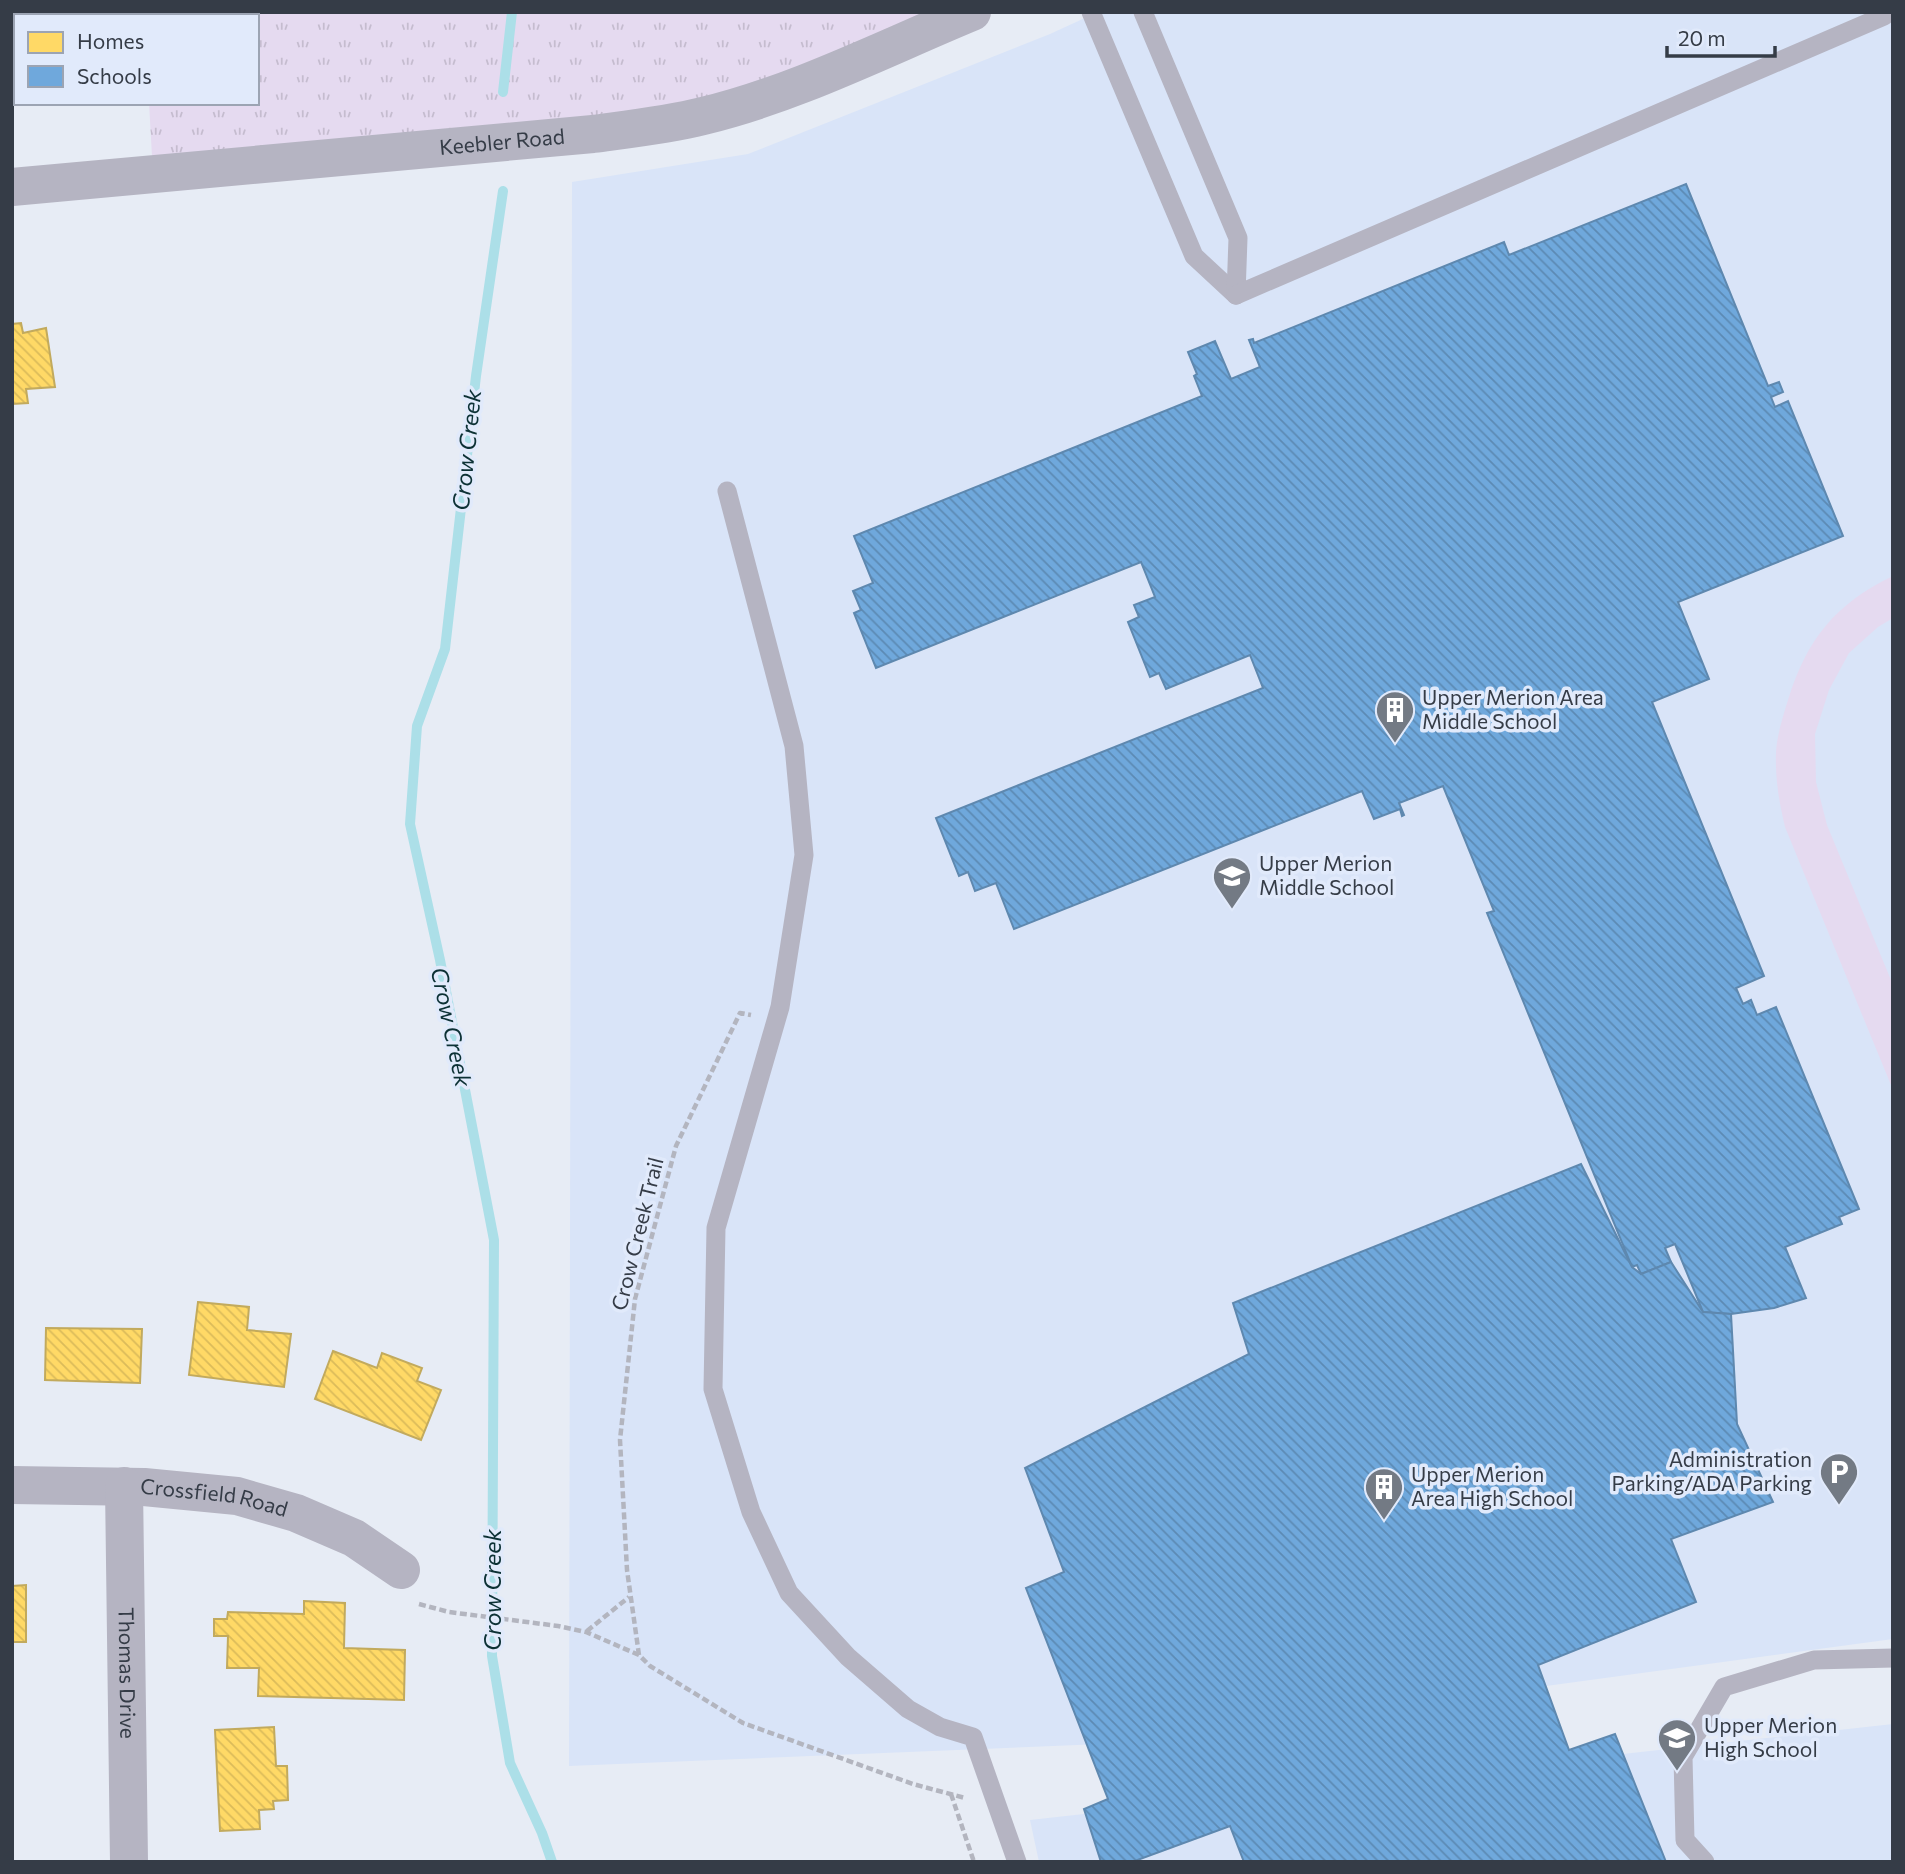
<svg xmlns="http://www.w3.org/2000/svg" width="1905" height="1874" font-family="Commissioner,sans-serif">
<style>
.built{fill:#d9e4f8}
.grass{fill:#e5daf0}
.park{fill:url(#park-tufts)}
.homes{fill:url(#homes-back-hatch);stroke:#c2aa5d;stroke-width:2}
.schools{fill:url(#schools-back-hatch);stroke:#5e88af;stroke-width:2}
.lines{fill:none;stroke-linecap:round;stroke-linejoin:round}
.stream{stroke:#acdfe8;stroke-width:10}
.path{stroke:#b3b5bf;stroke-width:4.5;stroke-dasharray:7 3.5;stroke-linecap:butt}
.service{stroke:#b5b4c2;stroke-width:19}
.minor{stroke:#b5b4c2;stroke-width:38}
.tertiary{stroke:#b5b4c2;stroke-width:38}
.labels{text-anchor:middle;stroke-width:7;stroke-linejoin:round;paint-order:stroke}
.street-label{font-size:21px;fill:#353c47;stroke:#e1eafb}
.poi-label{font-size:21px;fill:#353c47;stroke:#e1eafb;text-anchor:start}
.water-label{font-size:23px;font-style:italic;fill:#0c3135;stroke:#e1eafb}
</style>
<defs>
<pattern id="park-tufts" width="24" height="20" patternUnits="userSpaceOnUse" patternTransform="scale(1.75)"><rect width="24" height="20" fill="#e5daf0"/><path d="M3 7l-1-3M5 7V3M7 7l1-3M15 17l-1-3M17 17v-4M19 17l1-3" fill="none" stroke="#c5bccf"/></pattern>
<pattern id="homes-back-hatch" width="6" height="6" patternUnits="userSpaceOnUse" patternTransform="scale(1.75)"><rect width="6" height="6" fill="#ffd966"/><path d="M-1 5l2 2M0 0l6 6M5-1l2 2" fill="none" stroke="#dbbb5a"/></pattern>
<pattern id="schools-back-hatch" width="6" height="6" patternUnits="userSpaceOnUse" patternTransform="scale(1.75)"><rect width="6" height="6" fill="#6fa8dc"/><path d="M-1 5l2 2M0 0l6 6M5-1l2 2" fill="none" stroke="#5c8ab4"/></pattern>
</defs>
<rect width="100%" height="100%" fill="#e7ecf5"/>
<!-- built -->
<g class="built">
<path d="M1098,12h795v1627l-766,104 -558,23 3,-1584 176,-28 302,-120z"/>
<path d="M1893,1724v138h-854l-9,-42z"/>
</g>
<!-- grass -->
<path class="grass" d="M1893,576v42l-15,9 -29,26 -20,37 -14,44 1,48 11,43 66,160v105l-108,-263c-6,-25 -10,-49 -9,-75 1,-17 7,-36 12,-52 19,-61 47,-96 105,-124z"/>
<!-- park -->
<path class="park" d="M141,12h831l-219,89 -600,73 -4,-71h108v-87h-116z"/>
<!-- homes -->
<g class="homes">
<path d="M33,12h63l-4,4h-58z"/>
<path d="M21,323l2,10 23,-5 9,59 -29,2 2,14 -16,1v-80z"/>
<path d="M198,1302l51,5 -2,23 44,4 -7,53 -95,-12z"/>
<path d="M46,1328l96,1 -2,54 -95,-3z"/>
<path d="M333,1351l44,17 5,-15 40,15 -5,13 24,9 -20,50 -106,-41z"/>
<path d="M26,1585v57h-14v-56z"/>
<path d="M304,1601l41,2 -1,45 61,2 -1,50 -146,-4 1,-28h-32l1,-32h-14v-17h13l1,-7 76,2z"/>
<path d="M274,1727l2,39h11l1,34 -15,1 1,8 -15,1 1,19 -40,2 -5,-101z"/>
</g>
<!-- schools -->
<g class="schools">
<path d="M1686,184l82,202 11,-4 4,10 -12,5 4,10 13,-6 55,135 -165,66 31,77 -57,23 112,274 -28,12 7,16 8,-4 6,15 19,-8 83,202 -20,8 3,7 -57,23 21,51 -32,10 -43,6 -28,-2 -28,-68 -10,4 6,14 -30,12 -4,-9 -5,2 -145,-354 7,-2 -51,-125 -44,17 5,12 -2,1 -2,-7 -26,10 -12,-28 -348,138 -18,-46 -21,8 -7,-19 -9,4 -23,-58 327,-130 -13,-33 -84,34 -7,-16 -9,4 -22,-55 11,-5 -5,-12 21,-8 -14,-35 -265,106 -22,-55 7,-3 -8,-19 20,-8 -19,-47 348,-140 -8,-20 3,-2 -9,-22 27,-11 16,38 29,-12 -11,-27 4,-1 1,4 250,-101 5,13z"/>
<path d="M1581,1164l51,103 9,7 30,-12 32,50 28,2 6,110 36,78 -102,37 25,63 -158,63 31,85 46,-16 51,128h-422l-14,-36 -98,36h-31l-17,-53 24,-10 -82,-211 38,-16 -39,-104 224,-114 -16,-51z"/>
</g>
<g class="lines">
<!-- stream -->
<g class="stream">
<path d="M503,92l9,-80"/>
<path d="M503,191l-27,185 -31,273 -28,77 -7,98 30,136 54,280 -2,416 18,107 32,70 10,29"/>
</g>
<!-- path -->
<g class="path">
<path d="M419,1604l30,8 109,14 28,6 53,23 11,11 93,57 170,61 52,14"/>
<path d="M587,1631l42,-34"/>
<path d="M639,1655l-12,-85 -7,-130 15,-141 41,-153 64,-133 11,2"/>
<path d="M951,1794l23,68"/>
</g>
<!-- service -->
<g class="service">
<path d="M1091,12l103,244 42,39"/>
<path d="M1143,12l95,226 -2,57"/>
<path d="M1236,295l648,-279 -2,-4"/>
<path d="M727,491l67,255 10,109 -24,152 -64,221 -3,161 38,123 38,81 59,64 60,52 32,18 33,10 44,125"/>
<path d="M1705,1862l-20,-22 -2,-83 41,-70 90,-27 79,-2"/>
</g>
<!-- minor -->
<g class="minor">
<path id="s1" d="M12,1485l132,2 93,9 59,17 58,25 47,32"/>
<path id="s2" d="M124,1486l5,376"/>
</g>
<!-- tertiary -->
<path class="tertiary" id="s3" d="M12,187l581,-53c37,-5 74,-9 110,-18 92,-22 182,-68 269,-104"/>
</g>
<!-- icons -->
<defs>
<g id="building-pin" transform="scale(2.0125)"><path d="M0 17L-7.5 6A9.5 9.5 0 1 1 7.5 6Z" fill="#737a84" stroke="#e1eafb"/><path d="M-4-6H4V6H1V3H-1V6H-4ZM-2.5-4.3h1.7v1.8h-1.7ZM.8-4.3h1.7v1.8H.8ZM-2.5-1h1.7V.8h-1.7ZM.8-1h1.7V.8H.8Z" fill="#fff"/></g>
<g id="school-pin" transform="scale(2.0125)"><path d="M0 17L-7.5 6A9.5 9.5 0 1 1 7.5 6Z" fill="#737a84" stroke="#e1eafb"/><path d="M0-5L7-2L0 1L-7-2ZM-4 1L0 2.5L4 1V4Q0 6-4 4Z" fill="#fff"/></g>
<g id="parking-pin" transform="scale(2.0125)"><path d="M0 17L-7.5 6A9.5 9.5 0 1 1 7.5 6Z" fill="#737a84" stroke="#e1eafb"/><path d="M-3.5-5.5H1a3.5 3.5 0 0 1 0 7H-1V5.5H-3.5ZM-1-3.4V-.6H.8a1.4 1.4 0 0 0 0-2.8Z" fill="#fff"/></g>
</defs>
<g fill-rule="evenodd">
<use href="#building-pin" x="1395" y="710"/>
<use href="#school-pin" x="1232" y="876"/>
<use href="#parking-pin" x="1839" y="1472"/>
<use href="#building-pin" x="1384" y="1487"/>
<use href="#school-pin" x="1677" y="1738"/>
</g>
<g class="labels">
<!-- street labels -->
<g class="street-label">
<text dy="7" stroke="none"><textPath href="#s3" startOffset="492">Keebler Road</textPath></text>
<text transform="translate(638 1234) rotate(-76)" y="7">Crow Creek Trail</text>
<text dy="7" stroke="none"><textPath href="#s1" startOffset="203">Crossfield Road</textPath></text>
<text dy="7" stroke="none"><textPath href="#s2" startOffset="187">Thomas Drive</textPath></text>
</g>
<!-- poi labels -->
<g class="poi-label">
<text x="1422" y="705">Upper Merion Area<tspan x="1422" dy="24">Middle School</tspan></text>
<text x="1259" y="871">Upper Merion<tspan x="1259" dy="24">Middle School</tspan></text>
<text x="1812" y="1467" text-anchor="end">Administration<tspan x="1812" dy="24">Parking/ADA Parking</tspan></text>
<text x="1411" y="1482">Upper Merion<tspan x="1411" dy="24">Area High School</tspan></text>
<text x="1704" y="1733">Upper Merion<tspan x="1704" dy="24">High School</tspan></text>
</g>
<!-- water labels -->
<g class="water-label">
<text transform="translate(467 450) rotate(-84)" y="8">Crow Creek</text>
<text transform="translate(451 1027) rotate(78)" y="8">Crow Creek</text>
<text transform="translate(493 1590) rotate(-90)" y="8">Crow Creek</text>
</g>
</g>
<!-- border -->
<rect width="1905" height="1874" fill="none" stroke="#353c47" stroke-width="28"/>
<!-- legend -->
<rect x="14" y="14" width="245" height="91" fill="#e1eafb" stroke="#9ca4b3" stroke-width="2"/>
<rect x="28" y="32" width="35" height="21" fill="#ffd966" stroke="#9ca4b3" stroke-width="2"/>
<text x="77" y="49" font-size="21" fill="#353c47">Homes</text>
<rect x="28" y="66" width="35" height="21" fill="#6fa8dc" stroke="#9ca4b3" stroke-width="2"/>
<text x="77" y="84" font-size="21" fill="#353c47">Schools</text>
<!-- scale -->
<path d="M1667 46v10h108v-10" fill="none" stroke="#353c47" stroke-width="3.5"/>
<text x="1678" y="46" font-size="21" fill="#353c47" stroke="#e1eafb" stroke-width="5" paint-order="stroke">20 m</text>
</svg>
